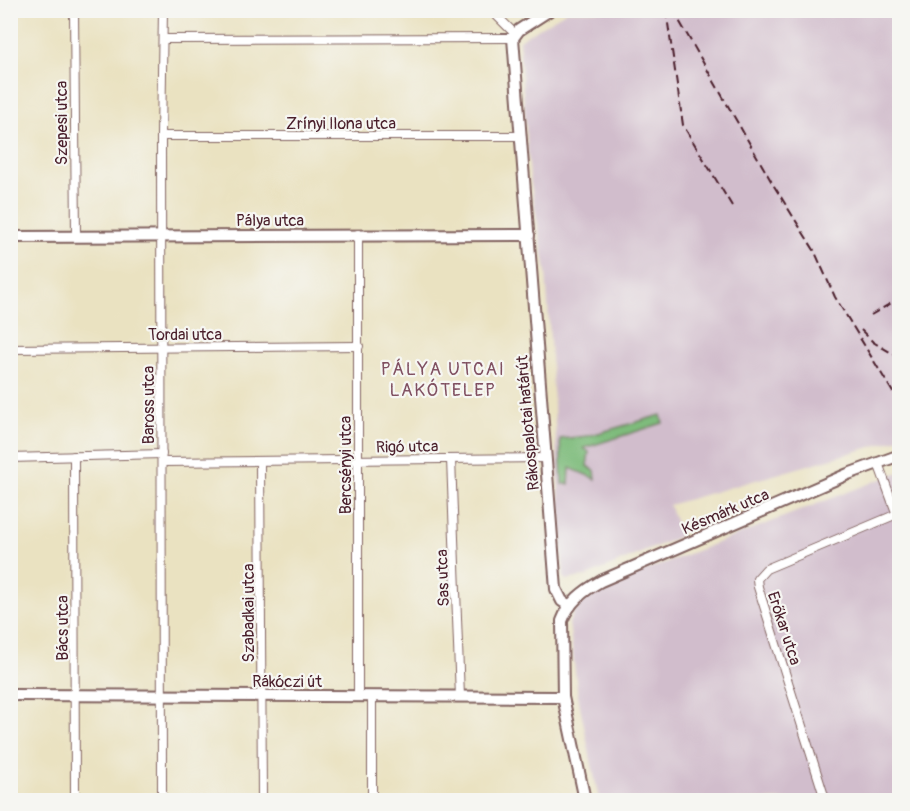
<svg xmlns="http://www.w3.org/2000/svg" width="910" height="811" font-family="Pangolin,sans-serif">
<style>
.industrial{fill:#d1bdcc}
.forest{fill:#7ebb7b;stroke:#646d53;stroke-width:1.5}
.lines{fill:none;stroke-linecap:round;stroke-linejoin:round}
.street-casing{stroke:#826360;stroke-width:10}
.secondary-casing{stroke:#826360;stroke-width:14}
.street{stroke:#fff;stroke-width:8}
.secondary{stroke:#fff;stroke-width:10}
.rail{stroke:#4a1f2b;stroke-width:2;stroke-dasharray:9 4.5;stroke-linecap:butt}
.labels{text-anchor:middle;stroke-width:4.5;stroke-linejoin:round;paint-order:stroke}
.street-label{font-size:16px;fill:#4a1f2b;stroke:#f6f6f2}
.neighbourhood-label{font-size:18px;letter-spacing:1.5px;fill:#805061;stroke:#f6f6f2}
</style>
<rect width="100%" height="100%" fill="#f6f6f2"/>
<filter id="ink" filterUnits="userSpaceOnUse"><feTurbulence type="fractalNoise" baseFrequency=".0167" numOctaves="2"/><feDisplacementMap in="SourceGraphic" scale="12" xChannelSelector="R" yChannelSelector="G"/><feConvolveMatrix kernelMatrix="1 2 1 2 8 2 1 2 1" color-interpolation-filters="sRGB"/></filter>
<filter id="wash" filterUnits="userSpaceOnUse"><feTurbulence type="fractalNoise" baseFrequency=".008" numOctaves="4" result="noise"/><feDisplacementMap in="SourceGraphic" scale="24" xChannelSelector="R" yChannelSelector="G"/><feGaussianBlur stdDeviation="1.35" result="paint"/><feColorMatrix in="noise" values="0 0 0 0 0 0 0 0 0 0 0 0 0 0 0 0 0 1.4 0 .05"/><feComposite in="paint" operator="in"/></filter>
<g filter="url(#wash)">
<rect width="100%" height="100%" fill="#eae2c1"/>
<!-- industrial -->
<g class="industrial">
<path d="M567,11h332v428l-230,66 12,31 -94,40 -20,4 -3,-2 -18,-307 -16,-93 -11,-138z"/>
<path d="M899,472v328h-300l-21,-104 -9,-73 5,-11 13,-15 19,-11z"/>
</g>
<!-- forest -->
<path class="forest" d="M661,415l2,8 -79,25 5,4 -2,14 8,5 1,8 -26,-11 -1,16h-7l-2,-45 28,-3z"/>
</g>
<g filter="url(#ink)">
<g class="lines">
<!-- street casing -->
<g class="street-casing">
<g id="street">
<path d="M74,10l2,226"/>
<path d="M491,10l24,24"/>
<path d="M163,39l350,-1"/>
<path d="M161,136h360"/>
<path d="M10,349l349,-3"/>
<path d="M74,456l1,344"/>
<path d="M10,458l152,-4"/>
<path d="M451,459l9,238"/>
<path d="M260,461l2,339"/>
<path d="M162,462l384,-4"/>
<path d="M878,463l22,60"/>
<path d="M358,696v-462"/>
<path d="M372,696v104"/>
<path d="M825,799l-67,-212 -1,-8 9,-10 131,-55"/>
<path d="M162,800l-1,-664 2,-126"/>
</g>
</g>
<!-- secondary casing -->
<g class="secondary-casing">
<g id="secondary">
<path d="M550,10l-31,20 -6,8 43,551 6,12 8,5"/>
<path d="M10,237l519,-2"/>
<path d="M10,695l553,2"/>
<path d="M585,800l-22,-103 -1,-76c7,-19 21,-30 39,-40l247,-107 52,-19"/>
</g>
</g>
<!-- street -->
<use href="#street" class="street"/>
<!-- secondary -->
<use href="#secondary" class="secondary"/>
<!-- rail -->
<g class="rail">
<path d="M666,10l17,115 49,81"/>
<path d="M673,10l101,176 40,64 21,47 65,107"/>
<path d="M871,315l29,-17"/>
<path d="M861,330l12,12 27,16"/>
</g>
</g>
</g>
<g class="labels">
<!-- street labels -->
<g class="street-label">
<text transform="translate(61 123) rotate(-90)" y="6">Szepesi utca</text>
<text x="341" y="129">Zrínyi Ilona utca</text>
<text x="270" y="226">Pálya utca</text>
<text x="185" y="340">Tordai utca</text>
<text transform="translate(148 405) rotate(-90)" y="6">Baross utca</text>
<text transform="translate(527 423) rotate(-95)" y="6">Rákospalotai határút</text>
<text transform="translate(407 446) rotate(-1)" y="6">Rigó utca</text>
<text transform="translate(345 465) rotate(-90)" y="6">Bercsényi utca</text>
<text transform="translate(725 511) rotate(-23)" y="6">Késmárk utca</text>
<text transform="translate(442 578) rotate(-92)" y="6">Sas utca</text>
<text transform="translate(248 613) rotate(-90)" y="6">Szabadkai utca</text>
<text transform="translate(62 628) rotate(-90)" y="6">Bács utca</text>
<text transform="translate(785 628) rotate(72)" y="6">Erőkar utca</text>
<text x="287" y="687">Rákóczi út</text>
</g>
<!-- neighbourhood labels -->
<g class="neighbourhood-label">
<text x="443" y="375">PÁLYA UTCAI<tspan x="443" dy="21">LAKÓTELEP</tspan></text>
</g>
</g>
<!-- margin -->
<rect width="910" height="811" fill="none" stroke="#f6f6f2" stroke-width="36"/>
</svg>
